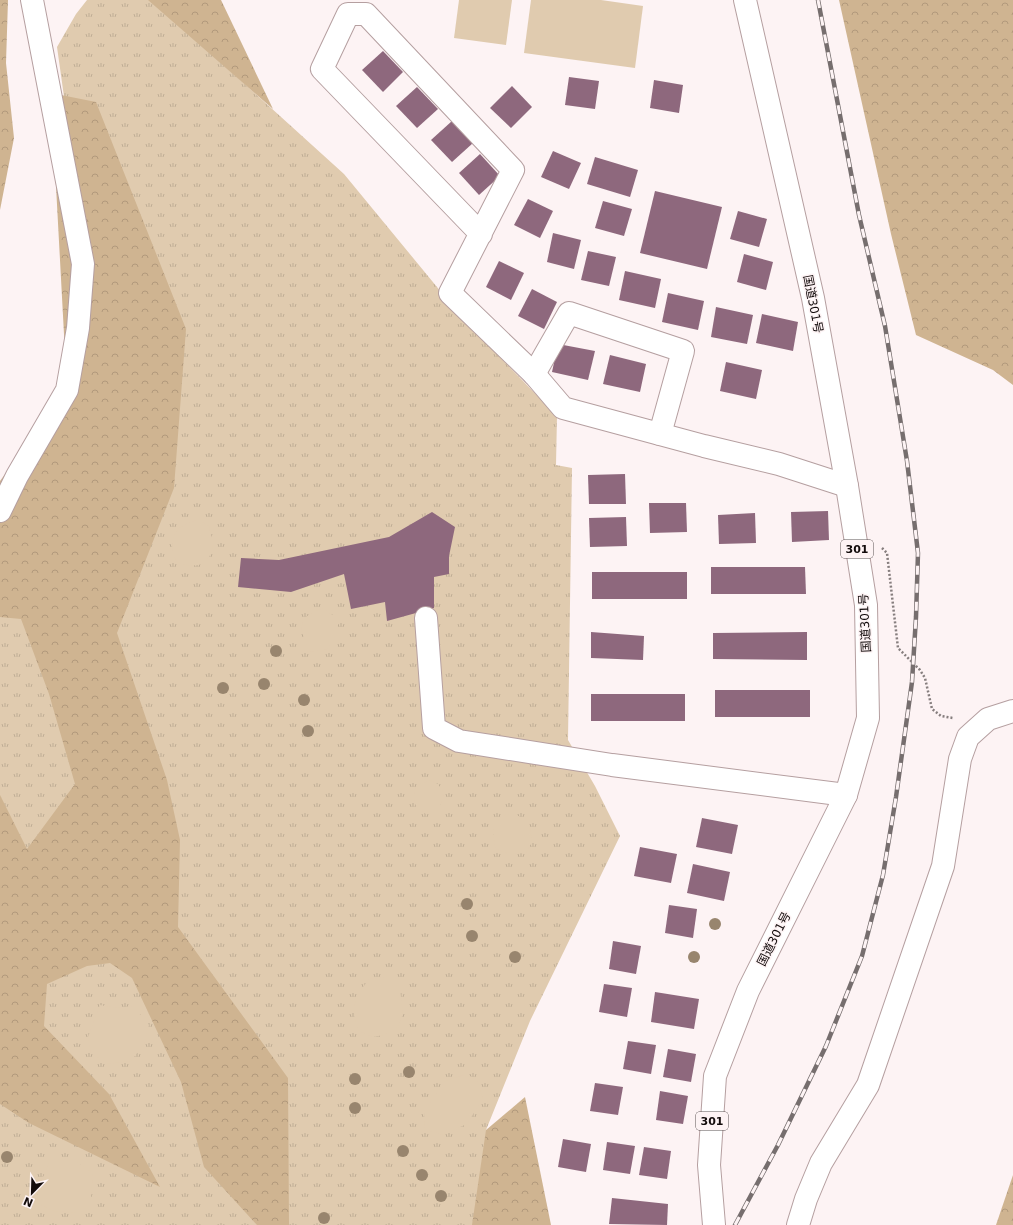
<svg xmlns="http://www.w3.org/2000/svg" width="1013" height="1225" font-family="'DejaVu Sans','Noto Sans JP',sans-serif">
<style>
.grass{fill:url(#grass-tufts)}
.forest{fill:url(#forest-crowns)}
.garden{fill:#e0cbaf}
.building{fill:#8e687d}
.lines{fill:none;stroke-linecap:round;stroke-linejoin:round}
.minor-casing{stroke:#b59fa0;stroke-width:24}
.highway-casing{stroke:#b59fa0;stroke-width:24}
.path{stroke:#867e7e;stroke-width:2.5;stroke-dasharray:2 2;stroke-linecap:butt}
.minor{stroke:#fff;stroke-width:22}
.highway{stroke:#fff;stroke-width:22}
.rail-casing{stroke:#766e6e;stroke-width:4.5}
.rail{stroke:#fdf3f4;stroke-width:3;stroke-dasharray:9;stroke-linecap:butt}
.tree{fill:#98856e}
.labels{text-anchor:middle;stroke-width:3;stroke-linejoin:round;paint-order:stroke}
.shield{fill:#fdf3f4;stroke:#585151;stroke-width:1}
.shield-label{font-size:11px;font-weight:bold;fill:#120b0b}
.street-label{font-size:12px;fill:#120b0b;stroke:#fdf3f4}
</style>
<defs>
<pattern id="grass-tufts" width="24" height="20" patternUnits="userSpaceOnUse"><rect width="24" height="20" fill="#e0cbaf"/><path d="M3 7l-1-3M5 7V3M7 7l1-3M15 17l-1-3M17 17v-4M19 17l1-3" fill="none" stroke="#bfad95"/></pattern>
<pattern id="forest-crowns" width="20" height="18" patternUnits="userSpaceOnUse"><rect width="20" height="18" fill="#cfb491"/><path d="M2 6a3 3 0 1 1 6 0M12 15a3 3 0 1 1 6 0" fill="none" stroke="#b1997c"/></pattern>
</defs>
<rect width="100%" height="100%" fill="#fdf3f4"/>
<!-- grass -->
<path class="grass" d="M87,0h65l192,174 121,147 92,95 -1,49 16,3 -4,272 27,46 25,50 -90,185 -44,109 45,95h-531v-681l79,-143 -11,-276 -11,-78 19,-33z"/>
<!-- forest -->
<g class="forest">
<path d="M0,0h8l-2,63 8,75 -14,72z"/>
<path d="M148,0h73l52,109z"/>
<path d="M839,0h174v385l-20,-15 -77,-35 -25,-101z"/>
<path d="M51,93l45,9 90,227 -12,159 -57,145 50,147 13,60 -2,87 110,151 1,147h-32l-53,-58 -23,-85 -49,-104 -22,-15 -23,3 -40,18 -3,42 65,68 51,93 -131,-64 -29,-19v-309l27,54 48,-65 -26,-90 -28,-75 -21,-2v-136l67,-91z"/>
<path d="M525,1097l26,128h-79l14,-95z"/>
<path d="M1013,1175v50h-17z"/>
</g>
<!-- garden -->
<g class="garden">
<path d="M459,0h53l-6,45 -52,-7z"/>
<path d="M531,0h70l42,6 -8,62 -111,-15z"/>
<path d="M198,520l11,6c1,6 4,13 4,19 -3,22 -19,24 -36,17 -11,-20 -3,-38 21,-42z"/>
<path d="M323,608l15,11v15l-11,15 -16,3c-13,-22 -15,-35 12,-44z"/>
<path d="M429,780l9,4 6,9 -4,14 -14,7 -10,-7 -2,-10 2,-10z"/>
<path d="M507,814l10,1 12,8 3,19 -6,11 -17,1 -13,-5c-4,-16 -6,-26 11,-35z"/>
<path d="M385,977l15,12 3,25 -5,12 -14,9 -11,2 -14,-6c-10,-23 -4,-33 10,-52z"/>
<path d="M100,1005l17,3 16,-2 16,19 -5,19 -13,17 -24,3 -16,-11 -3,-16z"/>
<path d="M467,1074l10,7 6,17 -16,26 -25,11 -17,-6 -1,-17 21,-31z"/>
<path d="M74,1159l19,15 -2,24 -16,15 -21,-2 -17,-8 1,-14 11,-26z"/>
</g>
<!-- building -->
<g class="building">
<path d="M383,51l20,21 -20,20 -21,-22z"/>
<path d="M569,77l30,4 -4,28 -30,-4z"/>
<path d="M654,80l29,5 -4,28 -29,-5z"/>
<path d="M512,86l20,21 -21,21 -21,-20z"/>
<path d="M417,87l21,22 -21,19 -21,-22z"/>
<path d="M452,121l21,22 -21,19 -21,-22z"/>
<path d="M553,151l28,12 -12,26 -28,-12z"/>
<path d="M480,154l20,22 -21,19 -20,-22z"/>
<path d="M595,157l43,13 -8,27 -43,-13z"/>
<path d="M655,191l67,16 -15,62 -67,-16z"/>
<path d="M528,199l25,12 -13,27 -26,-13z"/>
<path d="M603,201l29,8 -8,27 -29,-8z"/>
<path d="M738,211l29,8 -8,28 -29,-8z"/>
<path d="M553,233l28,7 -7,29 -27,-7z"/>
<path d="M588,251l28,6 -7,29 -28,-6z"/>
<path d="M744,254l29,8 -7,28 -29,-8z"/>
<path d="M499,261l25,12 -13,27 -25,-13z"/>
<path d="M625,271l36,8 -6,29 -36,-8z"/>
<path d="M532,289l25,13 -13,27 -26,-13z"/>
<path d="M668,293l36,8 -6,29 -36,-8z"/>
<path d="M716,307l37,8 -6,29 -36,-7z"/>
<path d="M762,314l36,8 -5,29 -37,-8z"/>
<path d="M558,344l37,7 -7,29 -36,-8z"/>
<path d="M610,355l36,9 -6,28 -37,-8z"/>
<path d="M726,362l36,8 -6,29 -36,-8z"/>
<path d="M625,474l1,30h-37l-1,-29z"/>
<path d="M649,503h37l1,29 -37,1z"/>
<path d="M828,511l1,29 -37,2 -1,-30z"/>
<path d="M432,512l23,15 -6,29v18l-15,3v31l-47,13 -2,-19 -34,7 -7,-35 -53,18 -53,-5 3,-29 38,2 110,-23z"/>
<path d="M755,513l1,30 -37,1 -1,-29z"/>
<path d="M626,517l1,29 -37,1 -1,-29z"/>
<path d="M711,567h94l1,27h-95z"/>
<rect x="592" y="572" width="95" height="27"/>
<path d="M591,632l53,4 -1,24 -52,-2z"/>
<path d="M807,632v28l-94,-1v-26z"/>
<rect x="715" y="690" width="95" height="27"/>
<rect x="591" y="694" width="94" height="27"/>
<path d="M702,818l36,7 -6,29 -36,-7z"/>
<path d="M640,847l37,7 -6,29 -37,-7z"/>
<path d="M693,864l37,8 -6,29 -37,-8z"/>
<path d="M669,905l28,4 -4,29 -28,-5z"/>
<path d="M613,941l28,5 -5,28 -27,-5z"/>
<path d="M604,984l28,4 -5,29 -28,-5z"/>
<path d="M655,992l44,7 -5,30 -43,-7z"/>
<path d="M628,1041l28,4 -5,29 -28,-5z"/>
<path d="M668,1049l28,5 -5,28 -28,-5z"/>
<path d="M595,1083l28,4 -5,28 -28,-4z"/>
<path d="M660,1091l28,5 -5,28 -27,-4z"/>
<path d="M563,1139l28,5 -5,28 -28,-5z"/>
<path d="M607,1142l28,4 -5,28 -27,-4z"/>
<path d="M644,1147l27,4 -4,28 -28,-4z"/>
<path d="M612,1198l56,6 -1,21 -58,-1z"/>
</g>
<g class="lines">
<!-- minor casing -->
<g class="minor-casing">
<g id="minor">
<path d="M481,234l-159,-165 26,-55h18l147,156 -63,123 84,81 29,34 141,38 75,18 68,22"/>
<path d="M534,374l35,-61 114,38 -23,83"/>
<path d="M0,511l17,-35 50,-86 11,-62 5,-64 -51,-264"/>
<path d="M426,618l8,110 25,13 153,24 234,30"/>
<path d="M798,1225l8,-26 15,-36 47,-78 75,-219 17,-107 8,-22 20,-18 25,-8"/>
</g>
</g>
<!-- highway casing -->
<g class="highway-casing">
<path id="highway" d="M714,1225l-5,-60 6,-89 33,-85 98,-196 22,-77 -2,-113 -19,-119 -34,-188 -68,-298"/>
</g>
<!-- path -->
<path class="path" d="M882,548l5,5 11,95 22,22 5,8 7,31 9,7 12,2"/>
<!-- minor -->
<use href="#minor" class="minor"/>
<!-- highway -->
<use href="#highway" class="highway"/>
<!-- rail casing -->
<g class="rail-casing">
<path id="rail" d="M735,1225l43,-80 48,-99 36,-90 21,-81 13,-78 16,-115 4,-65 2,-64 -11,-92 -22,-135 -26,-111 -41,-215"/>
</g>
<!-- rail -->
<use href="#rail" class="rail"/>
</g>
<!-- trees -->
<g class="tree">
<circle cx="276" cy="651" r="6"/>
<circle cx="264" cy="684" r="6"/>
<circle cx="223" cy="688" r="6"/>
<circle cx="304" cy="700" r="6"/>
<circle cx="308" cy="731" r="6"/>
<circle cx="467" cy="904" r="6"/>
<circle cx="715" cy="924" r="6"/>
<circle cx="472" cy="936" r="6"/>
<circle cx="515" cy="957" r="6"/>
<circle cx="694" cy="957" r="6"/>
<circle cx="409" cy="1072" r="6"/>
<circle cx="355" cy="1079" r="6"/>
<circle cx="355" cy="1108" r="6"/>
<circle cx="403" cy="1151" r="6"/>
<circle cx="7" cy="1157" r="6"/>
<circle cx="422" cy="1175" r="6"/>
<circle cx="441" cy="1196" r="6"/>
<circle cx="324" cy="1218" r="6"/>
</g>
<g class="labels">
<!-- shield labels -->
<g class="shield">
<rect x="841" y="540" width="32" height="18" rx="3"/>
<rect x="696" y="1112" width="32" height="18" rx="3"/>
</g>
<g class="shield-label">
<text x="857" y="553">301</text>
<text x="712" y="1125">301</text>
</g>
<!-- street labels -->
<g class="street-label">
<text transform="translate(813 304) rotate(79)" y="4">国道301号</text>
<text transform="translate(865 623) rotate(-93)" y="4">国道301号</text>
<text transform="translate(774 939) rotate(-63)" y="4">国道301号</text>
</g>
</g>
<!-- north arrow -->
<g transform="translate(32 1193) rotate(203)" stroke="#fdf3f4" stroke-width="3" paint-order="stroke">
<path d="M0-3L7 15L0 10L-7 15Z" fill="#120b0b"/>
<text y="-6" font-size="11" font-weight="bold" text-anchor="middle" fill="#120b0b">N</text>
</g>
</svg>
